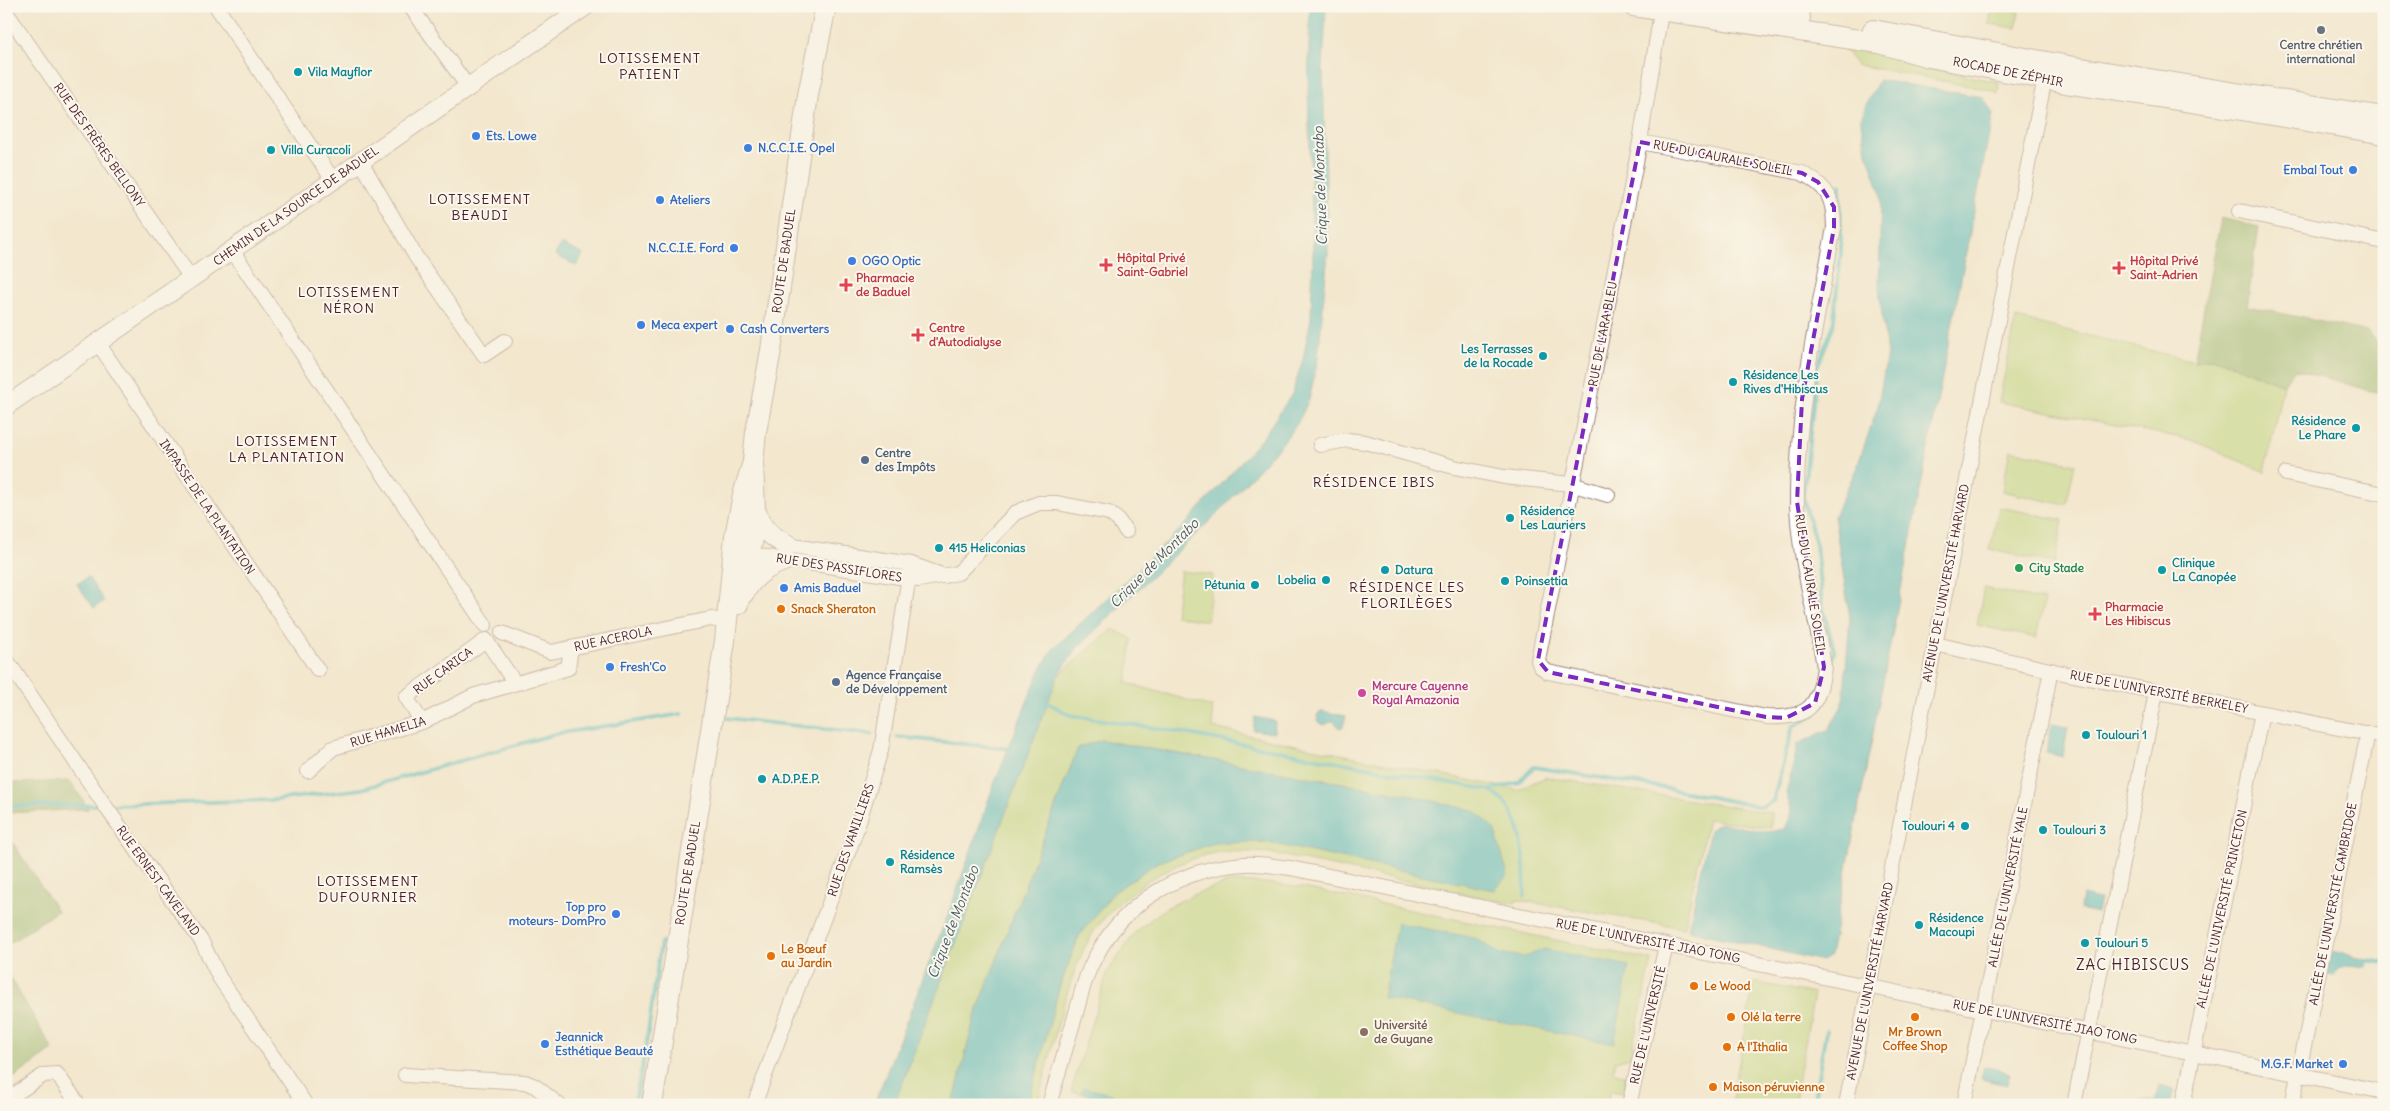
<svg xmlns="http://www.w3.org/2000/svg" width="2390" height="1111" font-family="Delius,sans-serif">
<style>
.green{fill:#bad57b;stroke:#827a53}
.forest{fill:#93b66b;stroke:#6e6a4b}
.water{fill:#48b7bf;stroke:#496b75}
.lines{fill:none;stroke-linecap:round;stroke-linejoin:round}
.stream{stroke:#48b7bf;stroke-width:4}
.minor-casing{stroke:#9e837c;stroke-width:16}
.tertiary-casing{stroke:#9e837c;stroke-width:20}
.secondary-casing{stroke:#9e837c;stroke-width:22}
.minor{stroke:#fff;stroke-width:14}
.tertiary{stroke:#fff;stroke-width:18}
.secondary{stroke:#fff;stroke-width:20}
.marked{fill:none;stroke:#7b2cbf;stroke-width:4;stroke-dasharray:10 6;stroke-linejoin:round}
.worship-dot{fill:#6b7280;stroke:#fbf7ec;stroke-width:2}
.culture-dot{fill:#0f9aa8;stroke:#fbf7ec;stroke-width:2}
.shop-dot{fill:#3f7fe0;stroke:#fbf7ec;stroke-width:2}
.health-dot{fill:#e0444e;stroke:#fbf7ec;stroke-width:2}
.service-dot{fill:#5c6f8a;stroke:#fbf7ec;stroke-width:2}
.leisure-dot{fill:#2e9e5b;stroke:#fbf7ec;stroke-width:2}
.food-dot{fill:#e8710a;stroke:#fbf7ec;stroke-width:2}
.hotel-dot{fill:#d1479c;stroke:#fbf7ec;stroke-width:2}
.education-dot{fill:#8d6e63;stroke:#fbf7ec;stroke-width:2}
.labels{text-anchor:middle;stroke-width:4;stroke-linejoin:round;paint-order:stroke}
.worship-label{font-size:12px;font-weight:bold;fill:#5b616d;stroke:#fbf7ec}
.culture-label{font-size:12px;font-weight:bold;fill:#0d838f;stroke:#fbf7ec;text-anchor:start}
.street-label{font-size:12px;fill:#4a1f2b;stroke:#fbf7ec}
.shop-label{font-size:12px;font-weight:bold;fill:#366cbe;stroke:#fbf7ec;text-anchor:start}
.health-label{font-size:12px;font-weight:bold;fill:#be3a42;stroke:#fbf7ec;text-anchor:start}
.service-label{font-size:12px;font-weight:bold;fill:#4e5e75;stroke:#fbf7ec;text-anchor:start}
.leisure-label{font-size:12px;font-weight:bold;fill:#27864d;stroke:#fbf7ec;text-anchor:start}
.food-label{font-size:12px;font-weight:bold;fill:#c56008;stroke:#fbf7ec;text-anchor:start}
.hotel-label{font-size:12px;font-weight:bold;fill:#b23c85;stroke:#fbf7ec;text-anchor:start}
.education-label{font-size:12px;font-weight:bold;fill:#785e54;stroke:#fbf7ec;text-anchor:start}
.neighbourhood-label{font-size:14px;letter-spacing:1px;fill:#4a1f2b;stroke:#fbf7ec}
.water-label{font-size:14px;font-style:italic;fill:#495c66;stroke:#fbf7ec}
.quarter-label{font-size:15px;letter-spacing:1px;fill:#4a1f2b;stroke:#fbf7ec}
</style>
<rect width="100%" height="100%" fill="#fbf7ec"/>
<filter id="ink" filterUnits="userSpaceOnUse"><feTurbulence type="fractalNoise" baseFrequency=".02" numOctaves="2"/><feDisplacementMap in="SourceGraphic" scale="10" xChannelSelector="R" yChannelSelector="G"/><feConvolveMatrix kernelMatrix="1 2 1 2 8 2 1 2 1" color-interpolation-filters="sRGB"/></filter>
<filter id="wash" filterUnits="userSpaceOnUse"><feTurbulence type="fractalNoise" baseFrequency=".0096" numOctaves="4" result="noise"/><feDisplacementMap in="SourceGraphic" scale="20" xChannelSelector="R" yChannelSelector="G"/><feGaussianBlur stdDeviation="1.12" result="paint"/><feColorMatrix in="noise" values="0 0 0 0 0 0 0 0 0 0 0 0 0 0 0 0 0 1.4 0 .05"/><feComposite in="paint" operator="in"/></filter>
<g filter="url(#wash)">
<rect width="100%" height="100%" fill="#f3e7ce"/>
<!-- green -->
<g class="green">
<path d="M1992,6h28l-4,22 -27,-4z"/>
<path d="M1851,48l37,6 26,12 85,16 -1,12 -8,-4 -133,-25 -13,-16z"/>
<path d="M2016,318l178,43 22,-3 67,27 -18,87 -73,-32 -193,-38z"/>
<path d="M2010,450l65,14 -9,41 -64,-14z"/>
<path d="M1999,507l64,13 -8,43 -65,-13z"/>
<path d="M1181,571l32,4 -6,46 -32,-5z"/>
<path d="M1984,588l60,13 -8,37 -59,-13z"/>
<path d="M1113,629l19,10 -5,44 85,24 1,21 304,62 29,-13 225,36v15l-63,-9 -24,109 -166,-28 -9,3 -239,-50c-20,-1 -42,-3 -61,1 -49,12 -105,50 -126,97 -21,46 -32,105 -46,154h-9l31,-117 20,-52 35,-44 42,-29 58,-20 51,-1 229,48 -19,-79 -66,-16 -308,-55 -23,8 -104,271 -21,86h-59l163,-429z"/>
<path d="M1230,882l34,1 40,5 348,72 -22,97 -15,4 -2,10 13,5 -3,17 -13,-2 -3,14h-488l-48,-14 36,-118 29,-42 30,-23 29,-14z"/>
<path d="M1754,982l60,12 -20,111h-63z"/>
</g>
<!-- forest -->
<g class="forest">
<path d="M2221,218l38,9 -12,79 121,26 16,20v24l-6,17 -83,-24 -12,16 -67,-27 -22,3z"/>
<path d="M70,781l19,28 -83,4v-30z"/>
<path d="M6,832l51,79 -51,35z"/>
<path d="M6,970l47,80 -47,33z"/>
</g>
<!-- water -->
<g class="water">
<path d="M1310,6h16l-3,66 5,181 -10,106 -9,41 -12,24 -17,22 -63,68 -140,134 -19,28 -164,429h-20l82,-212 37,-106 46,-115 13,-22 134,-126 77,-87 29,-43 11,-35 8,-41 2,-68 -5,-158z"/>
<path d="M1879,80l104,17 10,17 -163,842 -8,5 -134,-31 22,-100 10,-7 47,9 18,-3 7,-17 -6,-18 12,-50 31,-15 14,-25 7,-86 -16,-102 23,-49 21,-61 9,-52 -8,-64 2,-96 -15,-44 -5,-28 4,-15z"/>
<path d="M561,244l22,10 -6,12 -22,-11z"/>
<path d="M88,577l16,24 -10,7 -17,-24z"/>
<path d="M1322,711l24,5 -3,11 -3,1 -7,-7 -9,4 -6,-3 -1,-7z"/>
<path d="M1255,717l20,4 -1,12 -21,-3z"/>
<path d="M2052,724l16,3 -5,30 -17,-4z"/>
<path d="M1101,740l308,55 66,16 19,18 14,46 -14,15 -229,-48 -51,1 -58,20 -42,29 -35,44 -20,52 -31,117h-75l21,-86 104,-271z"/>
<path d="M2082,895l18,4 -3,14 -17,-4z"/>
<path d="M1397,923l78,15 23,15 27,4 19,-8 85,17 -15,78 -231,-46z"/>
<path d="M2331,951l37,8 -1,8c-12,-1 -28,-6 -33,9l-8,-1z"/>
<path d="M1984,1066l26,7 -3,12 -26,-6z"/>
<path d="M2159,1085l16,4 -4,16h-30l1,-5 13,2z"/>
<path d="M1083,1087l69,18h-20l-51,-13z"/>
</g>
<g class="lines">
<!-- stream -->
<g class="stream">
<path d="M1043,700l27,15 97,15 322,60c37,20 35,69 36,106"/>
<path d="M726,718l146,16"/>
<path d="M897,737l115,12"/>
<path d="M1489,790l29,-7 16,-16 136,22 92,18 11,-6 20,-75 22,-11 13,-20 6,-45 -12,-44 -6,-61 -13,-48 14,-130 16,-40 8,-75 -1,-67"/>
<path d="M108,805l167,-5 86,-11 194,-55 127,-20"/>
<path d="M6,806l95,-1"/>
<path d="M2368,960l16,3"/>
<path d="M634,1105l11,-52 16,-111"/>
<path d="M1813,1105l13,-74"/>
</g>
</g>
</g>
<g filter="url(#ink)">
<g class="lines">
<!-- minor casing -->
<g class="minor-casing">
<g id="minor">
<path d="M216,6l117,174"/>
<path d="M410,6l58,81"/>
<path d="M6,12l185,266"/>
<path d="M1640,142l162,31c26,14 32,25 32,55 -17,91 -38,181 -37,274 1,56 19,110 27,165 -5,40 -16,52 -58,50l-218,-45 -8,-6 -2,-6 102,-518 22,-136"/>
<path d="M361,162l55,95 68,98 21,-14"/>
<path d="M2239,211l145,31"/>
<path d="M232,250l253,375"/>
<path d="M98,343l220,327"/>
<path d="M1320,445l27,-5 18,2 89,25 50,10 67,7 37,11"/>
<path d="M2286,474l98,20"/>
<path d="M780,544l131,20 34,12"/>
<path d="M741,553l178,27 39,-7 57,-60 24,-10h18l52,10 9,7 8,11"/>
<path d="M502,633l49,19 160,-33 16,3"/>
<path d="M1935,644l128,29 321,64"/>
<path d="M6,659l102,151 94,132 17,35 87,128"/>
<path d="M422,722l-16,-25 80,-57 29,43"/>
<path d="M308,771l25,-23 89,-26 51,-26 95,-28 3,-20"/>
<path d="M405,1075l120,7 10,4 24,19"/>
<path d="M6,1100l38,-25 13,-1 22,31"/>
<path d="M754,1105l101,-271 26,-84 30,-186"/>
<path d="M1049,1105c9,-31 18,-61 27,-92 5,-19 10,-40 20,-57 29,-55 87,-88 148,-92 15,-1 31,2 46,4l1094,224"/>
<path d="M1629,1105l37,-159"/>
<path d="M1846,1105l200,-1033"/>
<path d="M1964,1105l87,-435"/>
<path d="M2074,1105l82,-413"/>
<path d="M2183,1105l79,-392"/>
<path d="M2292,1105l76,-372"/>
</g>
</g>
<!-- tertiary casing -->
<g class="tertiary-casing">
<path id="tertiary" d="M6,406l580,-400"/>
</g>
<!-- secondary casing -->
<g class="secondary-casing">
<g id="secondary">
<path d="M1633,6l246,37 50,14 137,26 159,24 159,27"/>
<path d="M1729,6l71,12"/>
<path d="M1873,30l196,36 315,51"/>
<path d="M755,510c8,18 15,27 33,35"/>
<path d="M744,593c10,-18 23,-26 42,-33"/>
<path d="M738,604l15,-65 2,-29 -2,-48 3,-30 15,-82 37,-255 18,-89"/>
<path d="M652,1105l73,-464 10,-105 8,-41 10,-33"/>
</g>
</g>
<!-- minor -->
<use href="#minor" class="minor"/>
<!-- tertiary -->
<use href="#tertiary" class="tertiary"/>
<!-- secondary -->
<use href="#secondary" class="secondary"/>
</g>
</g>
<!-- marked area -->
<path d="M0 0H2390V1111H0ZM1640,142l162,31 16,9 16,25v21l-32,171 -5,103 27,165 -9,36 -29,15 -20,-1 -218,-45 -10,-12z" fill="#f3e7ce" fill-opacity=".55" fill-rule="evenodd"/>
<path class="marked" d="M1640,142l162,31 16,9 16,25v21l-32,171 -5,103 27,165 -9,36 -29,15 -20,-1 -218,-45 -10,-12z"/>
<!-- markers -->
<circle class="worship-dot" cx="2321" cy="30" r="5"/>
<g class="culture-dot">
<circle cx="298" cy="72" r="5"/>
<circle cx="271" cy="150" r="5"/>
<circle cx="1543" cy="356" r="5"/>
<circle cx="1733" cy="382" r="5"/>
<circle cx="2356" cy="428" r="5"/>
<circle cx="1510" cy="518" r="5"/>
<circle cx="939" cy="548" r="5"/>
<circle cx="1385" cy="570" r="5"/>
<circle cx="2162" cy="570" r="5"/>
<circle cx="1326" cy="580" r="5"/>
<circle cx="1505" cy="581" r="5"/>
<circle cx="1255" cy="585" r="5"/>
<circle cx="2086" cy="735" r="5"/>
<circle cx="762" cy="779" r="5"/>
<circle cx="1965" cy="826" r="5"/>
<circle cx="2043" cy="830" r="5"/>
<circle cx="890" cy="862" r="5"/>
<circle cx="1919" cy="925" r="5"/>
<circle cx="2085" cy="943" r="5"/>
</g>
<g class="shop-dot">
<circle cx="476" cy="136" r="5"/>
<circle cx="748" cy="148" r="5"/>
<circle cx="2353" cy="170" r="5"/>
<circle cx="660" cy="200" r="5"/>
<circle cx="734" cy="248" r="5"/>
<circle cx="852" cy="261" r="5"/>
<circle cx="641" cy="325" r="5"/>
<circle cx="730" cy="329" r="5"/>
<circle cx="784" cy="588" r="5"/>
<circle cx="610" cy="667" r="5"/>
<circle cx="616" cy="914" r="5"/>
<circle cx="545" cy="1044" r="5"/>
<circle cx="2343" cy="1064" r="5"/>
</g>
<g class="health-dot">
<path d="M1103.5 257.5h5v5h5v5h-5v5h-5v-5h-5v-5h5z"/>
<path d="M2116.5 260.5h5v5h5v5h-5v5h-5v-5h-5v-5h5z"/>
<path d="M843.5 277.5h5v5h5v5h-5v5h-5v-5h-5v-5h5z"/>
<path d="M915.5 327.5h5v5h5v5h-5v5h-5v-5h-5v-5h5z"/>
<path d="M2092.5 606.5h5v5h5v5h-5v5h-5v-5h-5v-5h5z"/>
</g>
<g class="service-dot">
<circle cx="865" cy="460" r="5"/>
<circle cx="836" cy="682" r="5"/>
</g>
<circle class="leisure-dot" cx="2019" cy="568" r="5"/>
<g class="food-dot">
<circle cx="781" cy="609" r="5"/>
<circle cx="771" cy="956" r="5"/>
<circle cx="1694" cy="986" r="5"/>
<circle cx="1731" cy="1017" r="5"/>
<circle cx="1915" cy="1017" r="5"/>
<circle cx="1727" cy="1047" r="5"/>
<circle cx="1713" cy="1087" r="5"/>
</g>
<circle class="hotel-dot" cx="1362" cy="693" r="5"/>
<circle class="education-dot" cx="1364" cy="1032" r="5"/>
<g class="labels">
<!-- worship labels -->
<g class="worship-label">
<text x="2321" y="49">Centre chrétien<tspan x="2321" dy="14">international</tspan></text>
</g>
<!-- culture labels -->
<g class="culture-label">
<text x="308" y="76">Vila Mayflor</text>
<text x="281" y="154">Villa Curacoli</text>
<text x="1533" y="353" text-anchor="end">Les Terrasses<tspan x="1533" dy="14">de la Rocade</tspan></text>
<text x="1743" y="379">Résidence Les<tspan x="1743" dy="14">Rives d'Hibiscus</tspan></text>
<text x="2346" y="425" text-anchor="end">Résidence<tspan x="2346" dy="14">Le Phare</tspan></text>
<text x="1520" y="515">Résidence<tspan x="1520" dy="14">Les Lauriers</tspan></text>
<text x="949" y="552">415 Heliconias</text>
<text x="2172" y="567">Clinique<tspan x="2172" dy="14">La Canopée</tspan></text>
<text x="1395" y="574">Datura</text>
<text x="1316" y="584" text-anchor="end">Lobelia</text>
<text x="1515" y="585">Poinsettia</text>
<text x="1245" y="589" text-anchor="end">Pétunia</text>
<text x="2096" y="739">Toulouri 1</text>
<text x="772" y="783">A.D.P.E.P.</text>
<text x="1955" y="830" text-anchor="end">Toulouri 4</text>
<text x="2053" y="834">Toulouri 3</text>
<text x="900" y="859">Résidence<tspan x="900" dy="14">Ramsès</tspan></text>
<text x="1929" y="922">Résidence<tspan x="1929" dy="14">Macoupi</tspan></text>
<text x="2095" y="947">Toulouri 5</text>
</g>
<!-- street labels -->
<g class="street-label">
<text transform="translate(2008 72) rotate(11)" y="4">ROCADE DE ZÉPHIR</text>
<text transform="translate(99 145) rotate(55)" y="4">RUE DES FRÈRES BELLONY</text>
<text transform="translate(1723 158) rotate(11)" y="4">RUE DU CAURALE SOLEIL</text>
<text transform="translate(296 206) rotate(-35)" y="4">CHEMIN DE LA SOURCE DE BADUEL</text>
<text transform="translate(784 261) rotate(-82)" y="4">ROUTE DE BADUEL</text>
<text transform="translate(1603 334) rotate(-79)" y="4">RUE DE L'ARA BLEU</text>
<text transform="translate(207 507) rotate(56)" y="4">IMPASSE DE LA PLANTATION</text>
<text transform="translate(839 568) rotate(9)" y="4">RUE DES PASSIFLORES</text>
<text transform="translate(1946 583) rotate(-79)" y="4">AVENUE DE L'UNIVERSITÉ HARVARD</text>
<text transform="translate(1810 584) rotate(81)" y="4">RUE DU CAURALE SOLEIL</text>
<text transform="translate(613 639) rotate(-12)" y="4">RUE ACEROLA</text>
<text transform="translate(443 671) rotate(-36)" y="4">RUE CARICA</text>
<text transform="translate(2159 692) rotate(11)" y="4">RUE DE L'UNIVERSITÉ BERKELEY</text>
<text transform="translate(388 732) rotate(-17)" y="4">RUE HAMELIA</text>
<text transform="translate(851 840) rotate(-71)" y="4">RUE DES VANILLIERS</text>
<text transform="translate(688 873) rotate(-81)" y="4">ROUTE DE BADUEL</text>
<text transform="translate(158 881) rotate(54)" y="4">RUE ERNEST CAVELAND</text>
<text transform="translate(2008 887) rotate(-79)" y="4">ALLÉE DE L'UNIVERSITÉ YALE</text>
<text transform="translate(2333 904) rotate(-79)" y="4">ALLÉE DE L'UNIVERSITÉ CAMBRIDGE</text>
<text transform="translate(2222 909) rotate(-78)" y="4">ALLÉE DE L'UNIVERSITÉ PRINCETON</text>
<text transform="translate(1648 941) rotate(11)" y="4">RUE DE L'UNIVERSITÉ JIAO TONG</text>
<text transform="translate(1870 981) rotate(-79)" y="4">AVENUE DE L'UNIVERSITÉ HARVARD</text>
<text transform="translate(2045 1022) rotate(11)" y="4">RUE DE L'UNIVERSITÉ JIAO TONG</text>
<text transform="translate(1648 1025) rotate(-77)" y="4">RUE DE L'UNIVERSITÉ</text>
</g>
<!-- shop labels -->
<g class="shop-label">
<text x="486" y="140">Ets. Lowe</text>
<text x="758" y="152">N.C.C.I.E. Opel</text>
<text x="2343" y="174" text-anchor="end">Embal Tout</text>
<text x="670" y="204">Ateliers</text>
<text x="724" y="252" text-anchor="end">N.C.C.I.E. Ford</text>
<text x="862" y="265">OGO Optic</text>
<text x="651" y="329">Meca expert</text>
<text x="740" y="333">Cash Converters</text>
<text x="794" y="592">Amis Baduel</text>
<text x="620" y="671">Fresh'Co</text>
<text x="606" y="911" text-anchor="end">Top pro<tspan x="606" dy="14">moteurs- DomPro</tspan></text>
<text x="555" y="1041">Jeannick<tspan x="555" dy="14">Esthétique Beauté</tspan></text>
<text x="2333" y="1068" text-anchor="end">M.G.F. Market</text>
</g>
<!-- health labels -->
<g class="health-label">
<text x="1117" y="262">Hôpital Privé<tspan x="1117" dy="14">Saint-Gabriel</tspan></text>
<text x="2130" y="265">Hôpital Privé<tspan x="2130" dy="14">Saint-Adrien</tspan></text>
<text x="856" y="282">Pharmacie<tspan x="856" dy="14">de Baduel</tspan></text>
<text x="929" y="332">Centre<tspan x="929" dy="14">d'Autodialyse</tspan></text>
<text x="2105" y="611">Pharmacie<tspan x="2105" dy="14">Les Hibiscus</tspan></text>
</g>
<!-- service labels -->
<g class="service-label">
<text x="875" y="457">Centre<tspan x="875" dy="14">des Impôts</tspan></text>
<text x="846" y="679">Agence Française<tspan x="846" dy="14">de Développement</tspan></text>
</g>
<!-- leisure labels -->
<g class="leisure-label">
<text x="2029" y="572">City Stade</text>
</g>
<!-- food labels -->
<g class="food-label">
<text x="791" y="613">Snack Sheraton</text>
<text x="781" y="953">Le Bœuf<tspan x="781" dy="14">au Jardin</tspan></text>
<text x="1704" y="990">Le Wood</text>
<text x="1741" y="1021">Olé la terre</text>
<text x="1915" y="1036" text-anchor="middle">Mr Brown<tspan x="1915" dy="14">Coffee Shop</tspan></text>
<text x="1737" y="1051">A l'Ithalia</text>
<text x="1723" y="1091">Maison péruvienne</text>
</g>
<!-- hotel labels -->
<g class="hotel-label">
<text x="1372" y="690">Mercure Cayenne<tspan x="1372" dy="14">Royal Amazonia</tspan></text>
</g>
<!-- education labels -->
<g class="education-label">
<text x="1374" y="1029">Université<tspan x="1374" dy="14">de Guyane</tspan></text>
</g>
<!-- neighbourhood labels -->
<g class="neighbourhood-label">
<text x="650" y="63">LOTISSEMENT<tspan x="650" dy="16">PATIENT</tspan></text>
<text x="480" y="204">LOTISSEMENT<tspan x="480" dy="16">BEAUDI</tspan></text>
<text x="349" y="297">LOTISSEMENT<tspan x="349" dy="16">NÉRON</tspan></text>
<text x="287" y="446">LOTISSEMENT<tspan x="287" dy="16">LA PLANTATION</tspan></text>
<text x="1374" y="487">RÉSIDENCE IBIS</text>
<text x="1407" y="592">RÉSIDENCE LES<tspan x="1407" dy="16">FLORILÈGES</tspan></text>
<text x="368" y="886">LOTISSEMENT<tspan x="368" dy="16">DUFOURNIER</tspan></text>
</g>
<!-- water labels -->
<g class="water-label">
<text transform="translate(1320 186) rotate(-92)" y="5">Crique de Montabo</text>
<text transform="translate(1154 563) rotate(-45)" y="5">Crique de Montabo</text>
<text transform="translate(953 922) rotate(-69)" y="5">Crique de Montabo</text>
</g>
<!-- quarter labels -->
<g class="quarter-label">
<text x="2133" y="970">ZAC HIBISCUS</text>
</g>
</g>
<!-- margin -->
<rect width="2390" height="1111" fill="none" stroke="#fbf7ec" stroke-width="25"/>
</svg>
